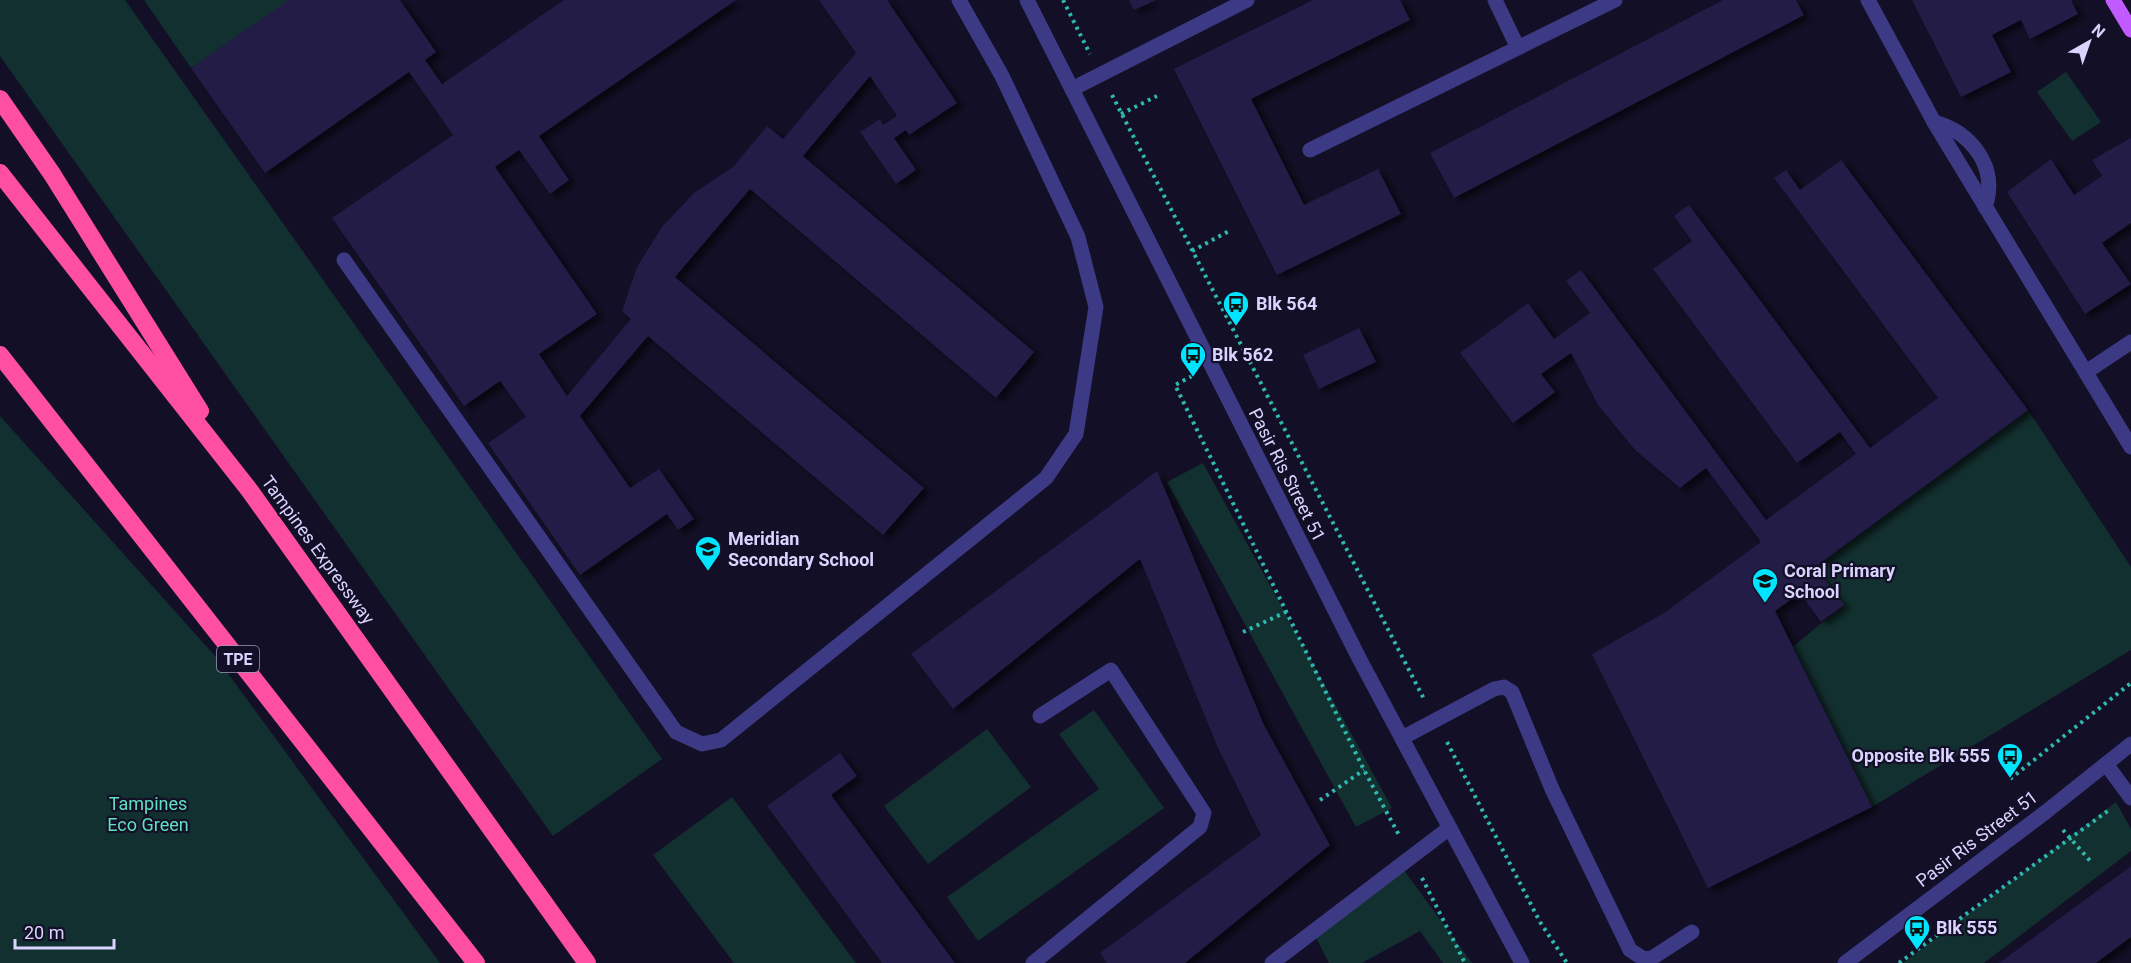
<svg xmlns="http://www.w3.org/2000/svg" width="2131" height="963" font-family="Roboto,sans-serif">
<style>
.green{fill:#12302f}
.building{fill:#241b47;filter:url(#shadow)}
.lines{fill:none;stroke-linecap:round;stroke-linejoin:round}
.path{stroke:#2fb8b0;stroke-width:4;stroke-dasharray:3 4.5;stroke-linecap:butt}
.service{stroke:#3d3a85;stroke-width:15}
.minor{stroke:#3d3a85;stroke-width:15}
.primary{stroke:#c25bff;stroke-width:15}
.motorway{stroke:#ff4fa3;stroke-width:18}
.labels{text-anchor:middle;stroke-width:4.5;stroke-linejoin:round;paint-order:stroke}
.shield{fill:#130f26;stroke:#9e99be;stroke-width:1.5}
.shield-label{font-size:16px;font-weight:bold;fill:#d9d4ff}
.poi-label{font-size:18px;font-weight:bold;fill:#d9d4ff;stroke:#130f26;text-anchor:start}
.street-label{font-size:18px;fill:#d9d4ff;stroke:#130f26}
.park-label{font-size:18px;fill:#5fe0c0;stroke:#130f26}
</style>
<defs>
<filter id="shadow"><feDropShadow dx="6" dy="4" stdDeviation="3" flood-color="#0009"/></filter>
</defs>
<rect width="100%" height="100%" fill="#130f26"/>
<!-- green -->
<g class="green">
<path d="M0,0h125l537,759 -109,77 -553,-780z"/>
<path d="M144,0h150l-103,68z"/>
<path d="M2066,72l35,50 -29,19 -35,-49z"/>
<path d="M2028,410l103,157v83l-259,157 -79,-160 50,-42 -28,-38z"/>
<path d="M0,416l216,241 224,306h-440z"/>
<path d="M1203,463l189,345 -36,19 -189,-345z"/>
<path d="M1094,710l70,98 -186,133 -31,-44 152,-108 -40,-55z"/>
<path d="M987,729l44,58 -103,77 -44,-58z"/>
<path d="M732,797l124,166h-122l-81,-108z"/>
<path d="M2116,802l15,27v22l-147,112h-81z"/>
<path d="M1400,865l72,98h-29l-23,-32 -58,32h-33l-16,-31z"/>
</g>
<!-- building -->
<g class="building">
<path d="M289,0h111l36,52 -11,8 17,24 122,-84h172l-197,136 30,44 -19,14 -31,-44 -24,17 102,147 -58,40 28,42 64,-77 -9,-8 15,-44 25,-40 32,-34 39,-26 34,-41 16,13 73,-86 -37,-53h68l70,103 -48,32 -3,-5 -12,8 22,32 -20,14 -36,-52 20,-13 3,6 14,-9 -27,-40 -67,80 231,196 -38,46 -246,-209 -75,88 249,211 -41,47 -235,-199 -68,80 50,72 29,-19 35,50 -16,11 -11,-16 -87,61 -92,-132 38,-26 -26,-36 -36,25 -132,-188 121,-83 -44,-63 -144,101 -74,-105z"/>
<path d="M1129,0h27l-22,10z"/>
<path d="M1313,0h87l10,20 -159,79 53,106 74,-36 23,45 -124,61 -103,-206z"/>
<path d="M1723,0h73l8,15 -350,183 -24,-45z"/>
<path d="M1912,0h159l7,14 -48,25 -9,-19 -29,15 19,37 -50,25z"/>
<path d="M2131,138v85l-29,20 29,41 -46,30 -78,-122 44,-33 23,36 28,-19 -10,-16z"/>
<path d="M1841,160l187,250 -213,157 29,38 -23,17 -21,-29 -25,18 97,196 -164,81 -116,-234 72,-41 97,-71 -55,-74 -26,20 -45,-38 -37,-45 -27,-52 -30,21 14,18 -42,31 -53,-70 68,-50 26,36 36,-26 -24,-32 15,-11 185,250 90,-66 -16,-22 -43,31 -144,-194 39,-28 -18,-25 15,-11 181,243 68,-50 -164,-220 12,-8 14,20z"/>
<path d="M1359,328l17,34 -57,27 -16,-34z"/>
<path d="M1157,471l107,254 66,120 -145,118h-78l-7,-10 161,-118 -43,-87 -78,-189 -187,150 -42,-55z"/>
<path d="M840,753l17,23 -26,19 124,168h-73l-115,-157z"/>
<path d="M2131,866v71l-35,26h-97z"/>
</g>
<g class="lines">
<!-- path -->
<g class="path">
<path d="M1063,0l27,54"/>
<path d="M1112,95l312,604"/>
<path d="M1121,114l36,-18"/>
<path d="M1192,251l37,-20"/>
<path d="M1192,376l-17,9 189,385 36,67"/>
<path d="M1243,632l43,-20"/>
<path d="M1447,742l93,180 27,41"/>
<path d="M2010,779l121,-96"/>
<path d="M1320,800l44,-30"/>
<path d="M2063,830l29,33"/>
<path d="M1422,878l43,85"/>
<path d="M1899,963l210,-153"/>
</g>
<!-- service -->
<g class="service">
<path d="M1495,0l22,46"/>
<path d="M1868,0l66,122 197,325"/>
<path d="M1072,89l175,-89"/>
<path d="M1934,122c37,10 65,45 51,85"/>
<path d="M1310,150l305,-150"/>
<path d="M344,260l332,472 26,12 19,-4 325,-262 30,-44 20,-127 -18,-70 -76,-161 -43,-76"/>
<path d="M2086,372l45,-30"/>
<path d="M1402,738l92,-49 10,-2 8,5 40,97 78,161 14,9 8,-1 40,-26"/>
<path d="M2106,764l25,34"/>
<path d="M1033,963l167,-136 4,-14 -93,-143 -71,46"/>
<path d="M1272,963l176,-134"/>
</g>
<!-- minor -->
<g class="minor">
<path d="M1027,0l333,660 162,303"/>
<path d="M1845,963l202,-152 84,-67"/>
</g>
<!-- primary -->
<path class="primary" d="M2113,0l18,30"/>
<!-- motorway -->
<g class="motorway">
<path d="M0,99l52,75 148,237"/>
<path d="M0,173l250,318 337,472"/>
<path d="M0,355l476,608"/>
</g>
</g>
<!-- icons -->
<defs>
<g id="bus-pin" transform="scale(1.35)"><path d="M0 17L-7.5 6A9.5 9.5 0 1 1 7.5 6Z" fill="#00e5ff" stroke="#130f26"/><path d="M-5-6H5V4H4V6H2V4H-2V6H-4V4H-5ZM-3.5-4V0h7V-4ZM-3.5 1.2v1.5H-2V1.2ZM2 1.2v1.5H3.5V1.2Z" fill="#111"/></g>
<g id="school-pin" transform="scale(1.35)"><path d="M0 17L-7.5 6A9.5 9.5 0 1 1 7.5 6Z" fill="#00e5ff" stroke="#130f26"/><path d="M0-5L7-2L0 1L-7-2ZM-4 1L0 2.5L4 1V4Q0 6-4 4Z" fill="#111"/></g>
</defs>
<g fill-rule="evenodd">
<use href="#bus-pin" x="1236" y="304"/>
<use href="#bus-pin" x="1193" y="355"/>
<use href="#school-pin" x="708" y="549"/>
<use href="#school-pin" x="1765" y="581"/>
<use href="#bus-pin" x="2010" y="756"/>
<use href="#bus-pin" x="1917" y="928"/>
</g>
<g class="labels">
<!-- shield labels -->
<rect class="shield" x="217" y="646" width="42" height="26" rx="4.5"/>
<g class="shield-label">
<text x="238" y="665">TPE</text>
</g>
<!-- poi labels -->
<g class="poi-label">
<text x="1256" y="310">Blk 564</text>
<text x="1212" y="361">Blk 562</text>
<text x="728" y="545">Meridian<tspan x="728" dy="21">Secondary School</tspan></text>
<text x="1784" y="577">Coral Primary<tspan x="1784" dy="21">School</tspan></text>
<text x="1990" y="762" text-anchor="end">Opposite Blk 555</text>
<text x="1936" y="934">Blk 555</text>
</g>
<!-- street labels -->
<g class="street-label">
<text transform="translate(1287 475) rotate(63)" y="6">Pasir Ris Street 51</text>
<text transform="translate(318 550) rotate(54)" y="6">Tampines Expressway</text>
<text transform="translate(1977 839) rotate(-37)" y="6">Pasir Ris Street 51</text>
</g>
<!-- park labels -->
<g class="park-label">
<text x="148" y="810">Tampines<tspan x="148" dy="21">Eco Green</tspan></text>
</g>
</g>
<!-- north arrow -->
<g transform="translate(2089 42) rotate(40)" stroke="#130f26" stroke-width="4.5" paint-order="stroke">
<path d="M0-4.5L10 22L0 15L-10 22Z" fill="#d9d4ff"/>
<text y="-9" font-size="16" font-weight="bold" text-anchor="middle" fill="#d9d4ff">N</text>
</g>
<!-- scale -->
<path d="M15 939v9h99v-9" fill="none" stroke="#d9d4ff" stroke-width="3"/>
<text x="24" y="939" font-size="18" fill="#d9d4ff" stroke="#130f26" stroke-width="4.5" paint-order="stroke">20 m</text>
</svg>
